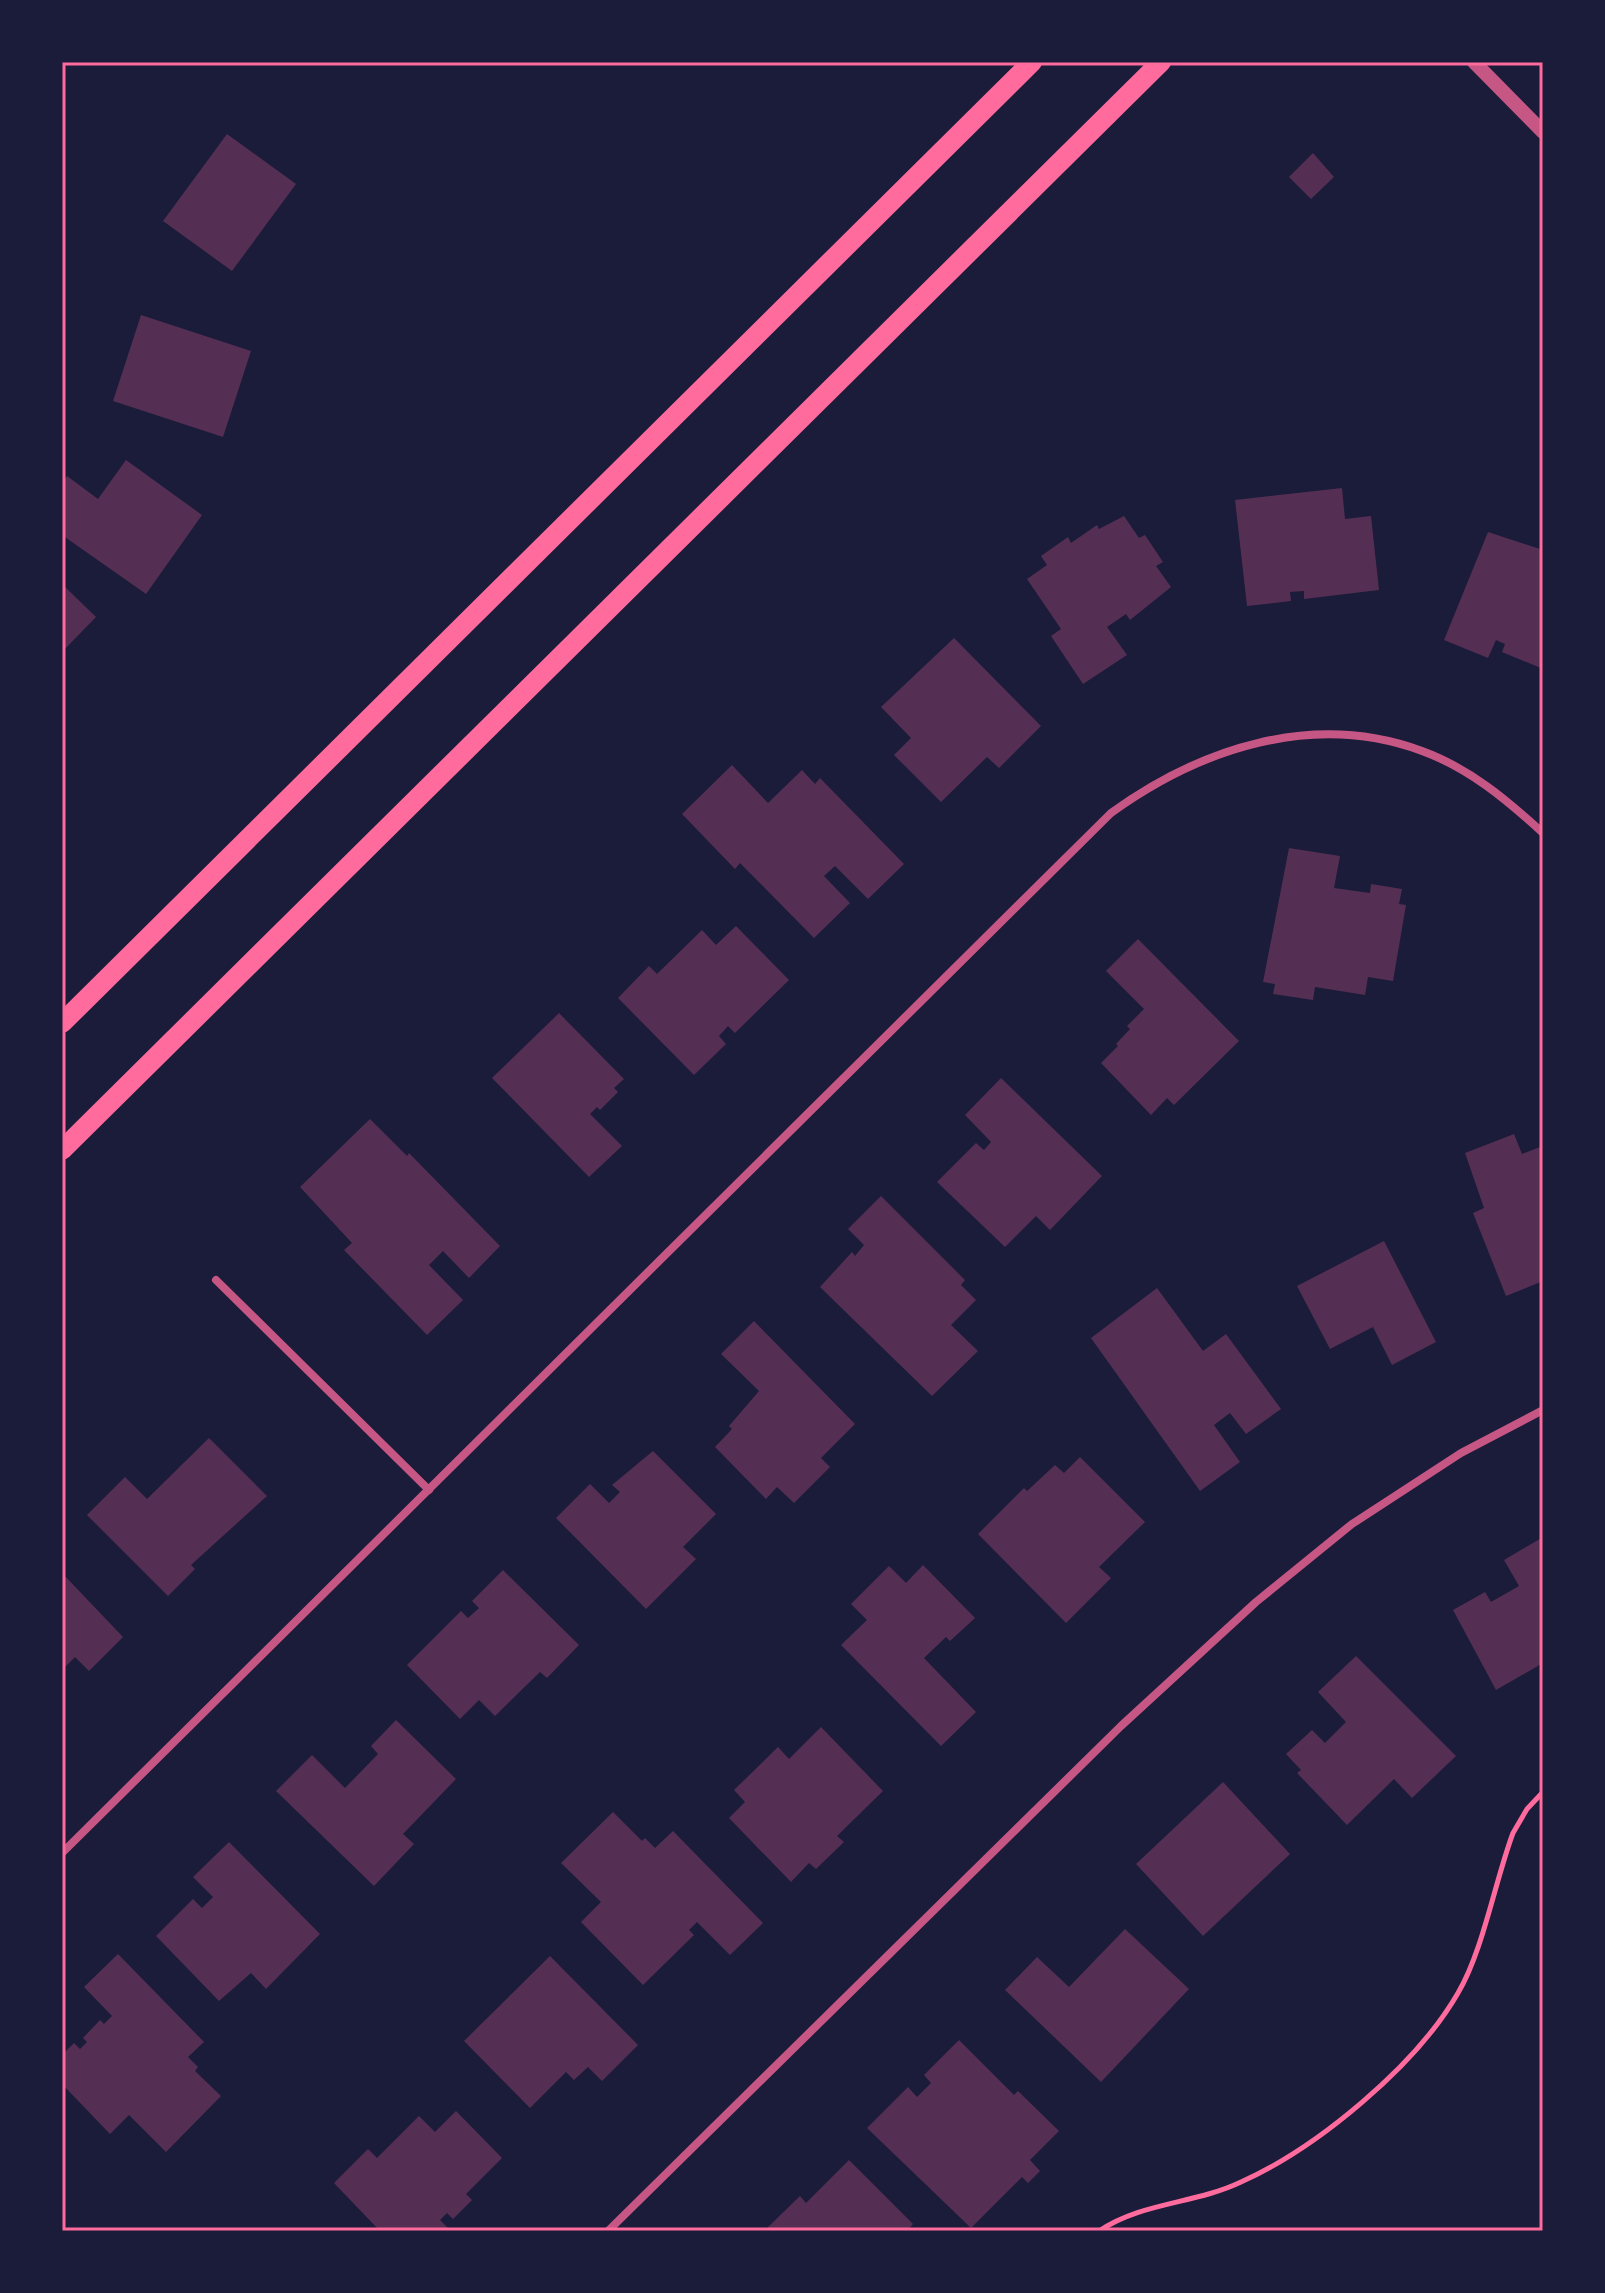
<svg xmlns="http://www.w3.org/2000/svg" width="1605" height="2293" font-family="'Nunito Sans',sans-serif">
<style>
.building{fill:#542f53}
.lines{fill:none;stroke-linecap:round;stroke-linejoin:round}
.path{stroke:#ff6b9d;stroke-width:5}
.minor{stroke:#c65784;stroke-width:8}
.tertiary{stroke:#c65784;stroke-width:14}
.primary{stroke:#ff6b9d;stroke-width:20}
.neatline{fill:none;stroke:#ff6b9d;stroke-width:3}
</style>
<rect width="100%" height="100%" fill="#1b1b3a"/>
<!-- building -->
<g class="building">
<path d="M227,134l69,50 -64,87 -69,-50z"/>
<path d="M1313,153l21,24 -23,22 -22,-22z"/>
<path d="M141,315l110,36 -28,86 -110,-36z"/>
<path d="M126,460l76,55 -56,79 -84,-59v-52l5,-7 31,23z"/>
<path d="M1342,488l3,31 26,-3 8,74 -75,9v-8l-14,1 1,9 -44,5 -12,-106z"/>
<path d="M1124,516l15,22 6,-3 18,27 -7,4 15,21 -41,33 -4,-6 -19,13 20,28 -44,29 -32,-48 10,-7 -34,-50 20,-14 -6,-9 27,-19 3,6 26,-18 2,4z"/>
<path d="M1488,532l55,18v119l-41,-17 3,-8 -9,-4 -8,18 -44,-18z"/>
<path d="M62,584l34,33 -34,35z"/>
<path d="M954,638l87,88 -42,42 -12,-11 -46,45 -47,-47 17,-17 -30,-31z"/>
<path d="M732,765l36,38 34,-33 13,14 5,-6 84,86 -36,35 -33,-33 -11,10 26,27 -36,35 -74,-75 -5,6 -53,-55z"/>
<path d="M1289,848l51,8 -6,32 36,5 1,-9 31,5 -3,15 7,1 -13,76 -25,-4 -3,18 -50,-8 -2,13 -40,-6 2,-10 -12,-2z"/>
<path d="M736,926l53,54 -54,53 -7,-7 -9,10 7,8 -32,31 -76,-77 31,-32 8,8 45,-44 14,15z"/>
<path d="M1138,939l101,102 -65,64 -7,-7 -16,17 -50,-52 17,-17 -2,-2 14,-15 -3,-3 17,-17 -38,-38z"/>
<path d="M559,1013l65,66 -10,9 4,4 -18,18 -3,-3 -7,7 32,32 -33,31 -97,-99z"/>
<path d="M1001,1078l101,98 -52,54 -14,-14 -31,31 -68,-65 39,-39 8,7 7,-8 -26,-27z"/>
<path d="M370,1119l37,37 2,-3 91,93 -31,32 -26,-27 -14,14 34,35 -36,35 -83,-85 8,-7 -52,-56z"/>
<path d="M1514,1134l8,20 21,-8v135l-37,15 -33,-83 11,-5 -19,-55z"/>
<path d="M881,1196l84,84 -4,5 15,15 -25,25 27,26 -46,45 -112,-109 32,-35 3,4 9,-11 -16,-16z"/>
<path d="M1384,1241l52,101 -44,23 -19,-38 -43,22 -33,-63z"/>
<path d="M1157,1288l46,63 23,-17 55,75 -35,25 -16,-21 -16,12 26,37 -40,29 -109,-153z"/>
<path d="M754,1321l101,103 -34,34 9,9 -36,36 -17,-16 -11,12 -51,-52 17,-18 -3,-3 30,-35 -38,-37z"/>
<path d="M209,1438l58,58 -76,69 4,4 -27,27 -81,-81 38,-38 22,22z"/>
<path d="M653,1451l63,63 -33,33 13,12 -50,50 -90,-91 34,-34 19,19 11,-11 -8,-7z"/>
<path d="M1080,1457l65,65 -46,45 12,11 -45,45 -88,-89 46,-46 3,3 28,-26 9,8z"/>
<path d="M1543,1537v126l-47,27 -43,-80 32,-18 6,10 28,-16 -15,-26z"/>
<path d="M923,1565l52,53 -25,23 -4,-4 -22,21 52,54 -35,34 -100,-101 26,-25 -16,-16 38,-38 17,17z"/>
<path d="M503,1570l76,75 -32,33 -7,-6 -45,44 -16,-16 -19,19 -53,-54 54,-54 7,7 11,-10 -7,-7z"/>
<path d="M62,1573l61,64 -34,34 -14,-14 -13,13z"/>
<path d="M1356,1656l100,100 -44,42 -18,-19 -47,46 -50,-52 4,-3 -15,-16 26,-24 13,13 21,-21 -28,-30z"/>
<path d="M396,1720l60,59 -53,55 11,10 -40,42 -98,-95 36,-36 33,33 33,-34 -7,-8z"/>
<path d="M821,1727l62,64 -46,45 7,6 -28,27 -7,-6 -18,19 -62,-64 16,-16 -11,-12 44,-43 11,12z"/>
<path d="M1223,1782l67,72 -87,82 -67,-72z"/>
<path d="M613,1812l29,29 3,-3 10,10 18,-17 90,92 -33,32 -33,-33 -8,8 5,5 -51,50 -62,-63 20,-20 -40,-39z"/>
<path d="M229,1842l91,92 -54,55 -15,-16 -32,28 -63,-65 37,-37 9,9 11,-11 -20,-20z"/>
<path d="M1125,1929l64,60 -88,93 -96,-92 32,-33 32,30z"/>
<path d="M118,1954l86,88 -16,15 10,10 -3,4 26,25 -55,56 -37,-37 -19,19 -48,-50v-29l12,-12 6,6 7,-7 -4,-4 17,-18 4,4 8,-8 -28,-29z"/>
<path d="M550,1956l88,89 -36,36 -14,-14 -14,13 -8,-8 -36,36 -66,-67z"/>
<path d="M959,2040l55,55 4,-4 41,40 -29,29 10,11 -12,12 -6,-6 -51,51 -104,-100 41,-41 9,10 14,-14 -7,-8z"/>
<path d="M456,2111l46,47 -36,36 6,6 -19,19 -6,-6 -7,7 11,11h-71l-46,-48 34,-34 9,9 42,-42 16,16z"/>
<path d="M849,2160l64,64 -6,7h-143l36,-35 6,7z"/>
</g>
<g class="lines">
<!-- path -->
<path class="path" d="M1099,2231c43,-29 96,-27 142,-49 76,-34 175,-116 217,-189 25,-42 37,-112 55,-160l14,-24 16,-17"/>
<!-- minor -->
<g class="minor">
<path d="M216,1280l213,210"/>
<path d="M62,1853l1049,-1040c90,-65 202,-102 311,-62 47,17 85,49 121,82"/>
<path d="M608,2231l513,-505 135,-124 96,-78 109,-71 82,-43"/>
</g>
<!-- tertiary -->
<path class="tertiary" d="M1474,62l69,70"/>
<!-- primary -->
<g class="primary">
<path d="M62,1023l970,-961"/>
<path d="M62,1150l1099,-1088"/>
</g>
</g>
<!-- border -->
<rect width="1605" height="2293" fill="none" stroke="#1b1b3a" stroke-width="128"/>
<rect x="64" y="64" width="1477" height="2165" class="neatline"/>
</svg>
